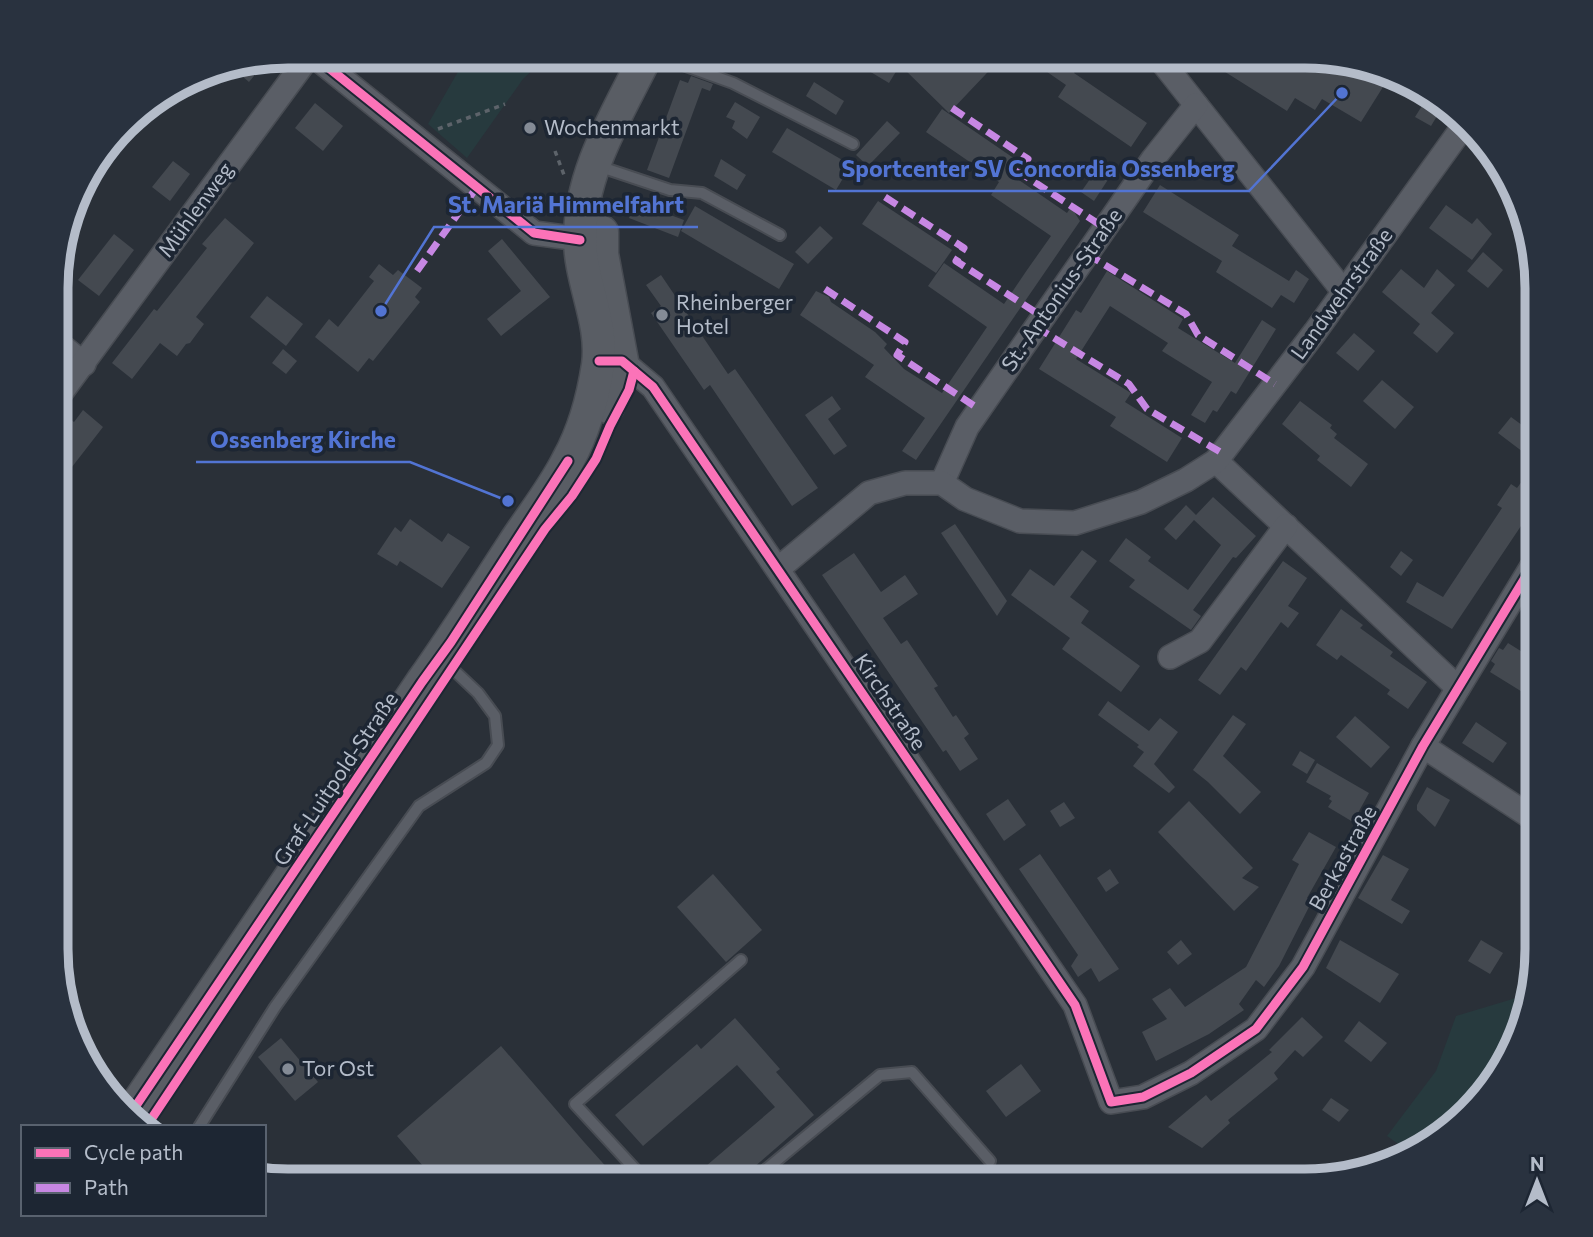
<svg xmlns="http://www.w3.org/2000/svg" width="1593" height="1237" font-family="Commissioner,sans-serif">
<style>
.green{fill:#273a3e}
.building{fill:#444950}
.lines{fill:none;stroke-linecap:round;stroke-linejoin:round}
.lane-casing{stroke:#484c53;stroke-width:14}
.street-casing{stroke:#484c53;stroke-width:26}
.secondary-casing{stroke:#484c53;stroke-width:35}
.path{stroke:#5d636a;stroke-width:3.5;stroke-dasharray:5 5;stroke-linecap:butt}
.lane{stroke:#5a5e66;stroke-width:10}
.street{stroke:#5a5e66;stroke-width:23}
.secondary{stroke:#595d64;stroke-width:32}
.quiet{stroke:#c787e3;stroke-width:7;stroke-dasharray:14 7;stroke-linecap:butt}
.cycleway-casing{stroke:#1d2633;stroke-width:13}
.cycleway{stroke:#fb73b8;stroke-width:9}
.poi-dot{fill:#848b96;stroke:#1d2633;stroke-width:2.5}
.labels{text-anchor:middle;stroke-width:7;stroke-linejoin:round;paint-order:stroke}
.poi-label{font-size:21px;fill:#b4bcc9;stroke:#1d2633;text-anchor:start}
.street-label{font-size:21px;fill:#b4bcc9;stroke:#1d2633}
.rim{fill:none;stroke:#b4bcc9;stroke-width:9}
.leader{fill:none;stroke:#5274d3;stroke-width:2.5}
.callout-dot{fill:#5274d3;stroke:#1d2633;stroke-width:2.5}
.callout-label{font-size:23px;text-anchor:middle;font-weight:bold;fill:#5274d3;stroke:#1d2633;stroke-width:7;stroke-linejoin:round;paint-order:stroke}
</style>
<rect width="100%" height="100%" fill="#2a3038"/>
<!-- green -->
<g class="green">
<path d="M467,56h80l-24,23 -56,79 -39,-34z"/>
<path d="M1529,994l-10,44 -40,64 -85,61 10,-15 -17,-12 49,-65 20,-55z"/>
<path d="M1146,1164l29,17h-64z"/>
</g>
<!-- building -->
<g class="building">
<path d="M698,56h25l-5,13 -22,-8z"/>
<path d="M844,56h159l-54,57 -49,-48 -11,18z"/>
<path d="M1024,56h50l7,6 -7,11 73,50 -16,24 -73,-50 8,-12z"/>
<path d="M1208,56h111l64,15 -7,11 7,5 -22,35 -39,-23 -7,11 -20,-12 -8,13 -65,-41z"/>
<path d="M268,59l-19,23 -19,-16 10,-2z"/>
<path d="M691,76l22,8 -3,7 -8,-3 -33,90 -22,-8 33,-90 8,3z"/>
<path d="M814,82l30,19 -8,14 -30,-19z"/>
<path d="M1425,101l15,10 -9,15 -16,-9z"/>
<path d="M735,102l25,15 -13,22 -15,-11 3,-7 -9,-4z"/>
<path d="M315,103l28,23 -20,25 -28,-23z"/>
<path d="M942,109l73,50 -9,12 61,42 4,-6 9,14 -164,239 -14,-9 23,-33 -60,-41 9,-12 -74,-50 16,-24 13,6 2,5 44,30 12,12 -3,4 20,21 38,24 45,-66 -59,-41 16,-23 60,41 23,-34 24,-34 -60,-41 8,-13 -73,-50z"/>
<path d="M887,121l13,12 -32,33 -12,-11z"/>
<path d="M787,128l64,37 -15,25 -64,-38z"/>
<path d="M721,159l25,16 -9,15 -23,-14z"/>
<path d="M173,161l17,13 -20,27 -18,-14z"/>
<path d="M1099,166l12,9 -17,26 -13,-9z"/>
<path d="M1160,185l79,50 -7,11 57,35 7,-11 13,9 -15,24 -13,-8 -9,13 -56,-36 6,-11 -79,-49z"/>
<path d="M878,201l74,49 -16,23 -74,-49z"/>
<path d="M635,202l49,18 -6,17 -49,-19z"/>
<path d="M1446,205l26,19 5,-6 15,16 -20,26 -43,-32z"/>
<path d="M695,206l99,58 -15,25 -98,-58z"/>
<path d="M225,218l29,25 -58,74 8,7 -14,19 -4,1 -9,12 -17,-13 -28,36 -20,-16 42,-54 3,2 50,-63 -5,-4z"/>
<path d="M820,226l13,12 -25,26 -13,-12z"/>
<path d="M114,234l20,16 -35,46 -21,-16z"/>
<path d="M502,239l48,58 -49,39 -14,-17 34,-28 -33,-40z"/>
<path d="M1483,252l20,18 -15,18 -21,-17z"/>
<path d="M379,264l14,11 5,-5 24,18 -7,9 5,5 -47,59 -4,-3 -11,14 -43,-35 14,-18 9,8 36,-46 -5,-4z"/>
<path d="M1401,269l23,19 13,-19 18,16 -24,28 23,20 -17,20 -24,-20 7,-9 -38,-32z"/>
<path d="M1107,271l76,48 -5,9 57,35 27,-43 14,9 -40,65 -5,-3 -14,21 -4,-2 -8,13 -14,-8 21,-33 -50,-31 6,-8 -58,-37 -34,53 55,34 -6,9 57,36 -15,24 -57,-36 6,-9 -77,-48 37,-59 5,3z"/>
<path d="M661,275l67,99 7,-5 83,119 -26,18 -82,-121 -6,5 -53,-77 10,-7 -15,-21z"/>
<path d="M267,296l36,28 -17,22 -36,-29z"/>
<path d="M1354,333l21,18 -17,20 -22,-18z"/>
<path d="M283,349l14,12 -11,13 -14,-11z"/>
<path d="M1382,380l32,27 -19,22 -32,-28z"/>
<path d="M832,396l9,13 -13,10 19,27 -13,9 -29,-40z"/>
<path d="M1300,401l32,24 -2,3 7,6 -3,4 34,26 -17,23 -34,-27 3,-4 -38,-32z"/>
<path d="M83,410l20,17 -45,58v-51l12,-15 4,3z"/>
<path d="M1511,417l26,19v66l-85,127 -46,-27 11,-20 26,15 59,-89 -5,-3 14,-21 6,4 19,-26 -38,-29z"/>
<path d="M1213,497l43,39 -20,22 -3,-1 -40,53 8,6 -10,14 -62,-43 6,-7 -26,-19 17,-23 25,19 -3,4 40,29 33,-45 -27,-25 -18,20 -12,-11 22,-24 10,10z"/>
<path d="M410,519l32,23 6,-9 22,14 -28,41 -42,-27 -3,5 -20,-12 18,-27 6,5z"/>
<path d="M955,524l52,77 -10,15 -56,-83z"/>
<path d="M1082,550l15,11 -27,36 19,14 -8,12 59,43 -19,26 -59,-43 8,-11 -59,-43 19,-26 24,17z"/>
<path d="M1401,551l12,9 -12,16 -11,-9z"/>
<path d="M854,553l27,39 24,-17 13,19 -35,24 18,26 6,-4 31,46 -4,2 19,29 3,-2 13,19 -5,4 14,21 -18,12 -14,-21 -3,2 -121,-177z"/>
<path d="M1283,561l24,17 -19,28 11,7 -11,15 -7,-6 -35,49 -5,-4 -21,28 -22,-15z"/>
<path d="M1341,609l22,16 -3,3 33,24 -3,4 37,26 -19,27 -21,-15 3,-4 -49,-35 -4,5 -21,-15z"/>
<path d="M1508,643l29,18v40l-47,-29 5,-8 -4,-3 8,-13 4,2z"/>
<path d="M1108,701l41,30 11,-13 18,14 -24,32 21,23 -6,6 -36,-27 11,-14 -7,-5 2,-2 -41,-30z"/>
<path d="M1233,715l13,9 -23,32 38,36 -21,22 -32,-32 -15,-12z"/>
<path d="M1355,716l35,31 -19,21 -35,-31z"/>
<path d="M1476,722l31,21 -14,20 -31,-20z"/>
<path d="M1300,751l15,9 -8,14 -15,-9z"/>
<path d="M1317,763l52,30 -16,29 -25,-15 4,-6 -3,-2 2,-3 -25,-14z"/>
<path d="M1427,787l23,13 -15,27 -18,-17v-5z"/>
<path d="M1008,799l18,26 -22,16 -18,-27z"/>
<path d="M1189,801l64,67 -11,10 17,9 -25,24 -76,-79z"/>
<path d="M1064,802l11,16 -15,9 -10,-16z"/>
<path d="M1309,832l27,15 -29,51 5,3 -33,65 -15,21 -8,-7 -17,24 5,6 -35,24 -53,27 -14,-29 25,-13 -15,-20 18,-11 15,19 61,-40 53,-103 -7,-4z"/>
<path d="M1040,854l79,115 -20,13 -8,-14 -13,9 -7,-11 7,-11 -59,-86z"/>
<path d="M1383,855l26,14 -18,31 19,11 -8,13 -44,-26z"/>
<path d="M1110,869l9,14 -13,9 -9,-14z"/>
<path d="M713,874l49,56 -36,32 -49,-55z"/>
<path d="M1181,940l11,14 -14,11 -11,-13z"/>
<path d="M1340,940l59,34 -19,29 -54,-35z"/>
<path d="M1481,940l22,13 -13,21 -22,-13z"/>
<path d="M1302,1017l21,20 -20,20 -8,-7 -21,23 4,6 -50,41 2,3 -28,25 -34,-21 38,-32 5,6 34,-27 27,-22 -3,-2z"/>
<path d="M735,1018l45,51 -4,3 38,43 -76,66h-31l-8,-9 76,-65 -38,-42 -94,81 -28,-31 82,-71 4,5z"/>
<path d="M1359,1021l28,22 -16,19 -27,-21z"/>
<path d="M281,1038l37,44 -23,19 -37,-44z"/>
<path d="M501,1046l83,96 35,39h-183l-39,-45z"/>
<path d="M1021,1064l20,27 -35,26 -20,-26z"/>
<path d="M1331,1098l18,12 -10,12 -17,-12z"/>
</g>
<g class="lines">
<!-- lane casing -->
<g class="lane-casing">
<g id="lane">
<path d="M658,56l75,27 120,61"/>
<path d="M598,166l72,24 32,3 78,42"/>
<path d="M199,1127l76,-120 144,-201 67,-43 12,-18 -3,-29 -17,-23 -36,-34"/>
<path d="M646,1181l-71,-77 166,-144"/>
<path d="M752,1181l128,-106 32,-3 78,89"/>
</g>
</g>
<!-- street casing -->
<g class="street-casing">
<g id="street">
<path d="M314,56l220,177 60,8"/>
<path d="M1156,56l7,7 181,229"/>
<path d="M58,343l26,21"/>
<path d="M609,361h13l31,26 422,618 36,97 32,-5 48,-24 65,-44 47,-62 120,-221 114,-188"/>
<path d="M58,397l251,-341"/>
<path d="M1216,461l242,227"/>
<path d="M942,483l25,-56 186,-268 43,-54"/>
<path d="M778,569l91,-76 36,-10h37l23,16 55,22 55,2 66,-21 45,-22 30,-19 99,-129 150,-208"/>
<path d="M1170,657l30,-16 86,-115"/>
<path d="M1423,746l114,75"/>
</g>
</g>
<!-- secondary casing -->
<g class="secondary-casing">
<g id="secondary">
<path d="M602,232v22l20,107 -14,46"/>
<path d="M129,1116l293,-434c32,-45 61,-91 91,-137 18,-28 40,-55 55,-85 16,-29 25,-62 30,-95 6,-42 -18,-84 -18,-126 0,-67 37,-124 66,-183"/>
</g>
</g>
<!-- path -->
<g class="path">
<path d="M597,69l17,-6"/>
<path d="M438,129l67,-25"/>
<path d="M555,151l9,24"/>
</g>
<!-- lane -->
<use href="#lane" class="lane"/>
<!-- street -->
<use href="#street" class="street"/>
<!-- secondary -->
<use href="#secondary" class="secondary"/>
<!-- quiet -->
<g class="quiet">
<path d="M952,108l76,51 -9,13 86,56"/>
<path d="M885,197l79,51 -8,13 87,56"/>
<path d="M1087,254l99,60 12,21 77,49"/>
<path d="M417,271l60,-84"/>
<path d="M825,289l80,53 -8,13 82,54"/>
<path d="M1036,327l93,57 18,25 75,44"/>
</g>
<!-- cycleway casing -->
<g class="cycleway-casing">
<g id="cycleway">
<path d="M314,56l220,177 46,7"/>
<path d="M599,361h23l31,26 422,618 36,97 32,-5 48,-24 65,-44 47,-62 120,-221 114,-188"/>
<path d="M129,1116l293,-434 29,-40 117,-181"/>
<path d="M146,1127l399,-598 27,-33 24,-37 14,-33 19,-36 5,-19"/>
</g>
</g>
<!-- cycleway -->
<use href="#cycleway" class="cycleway"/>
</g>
<!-- markers -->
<g class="poi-dot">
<circle cx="530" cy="128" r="7"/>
<circle cx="662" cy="315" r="7"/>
<circle cx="288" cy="1069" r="7"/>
</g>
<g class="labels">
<!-- poi labels -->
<g class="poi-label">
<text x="544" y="135">Wochenmarkt</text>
<text x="676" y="310">Rheinberger<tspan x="676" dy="24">Hotel</tspan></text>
<text x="302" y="1076">Tor Ost</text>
</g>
<!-- street labels -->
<g class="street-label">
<text transform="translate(196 210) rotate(-54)" y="7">Mühlenweg</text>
<text transform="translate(1062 290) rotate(-55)" y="7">St.-Antonius-Straße</text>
<text transform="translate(1342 294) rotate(-54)" y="7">Landwehrstraße</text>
<text transform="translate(890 702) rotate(56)" y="7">Kirchstraße</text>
<text transform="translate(336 779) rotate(-56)" y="7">Graf-Luitpold-Straße</text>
<text transform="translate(1343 858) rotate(-61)" y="7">Berkastraße</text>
</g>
</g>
<!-- crop -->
<path d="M0 0H1593V1237H0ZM288 68H1305A220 220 0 0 1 1525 288V949A220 220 0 0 1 1305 1169H288A220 220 0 0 1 68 949V288A220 220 0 0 1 288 68Z" fill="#29323f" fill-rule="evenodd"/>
<path class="rim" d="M288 68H1305A220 220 0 0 1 1525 288V949A220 220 0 0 1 1305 1169H288A220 220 0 0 1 68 949V288A220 220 0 0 1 288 68Z"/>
<!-- callouts -->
<path class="leader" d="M1342 93L1249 191H828M381 311L434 227H698M508 501L410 462H196"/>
<g class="callout-dot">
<circle cx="1342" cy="93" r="7"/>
<circle cx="381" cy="311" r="7"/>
<circle cx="508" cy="501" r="7"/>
</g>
<g class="callout-label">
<text x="1038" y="177">Sportcenter SV Concordia Ossenberg</text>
<text x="566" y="213">St. Mariä Himmelfahrt</text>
<text x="303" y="448">Ossenberg Kirche</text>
</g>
<!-- legend -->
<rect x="21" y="1125" width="245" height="91" fill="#1d2633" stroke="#59626f" stroke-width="2"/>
<rect x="35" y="1148" width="35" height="10" fill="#fb73b8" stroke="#59626f" stroke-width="2"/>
<text x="84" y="1160" font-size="21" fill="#b4bcc9">Cycle path</text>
<rect x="35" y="1183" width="35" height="10" fill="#c787e3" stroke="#59626f" stroke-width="2"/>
<text x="84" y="1195" font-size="21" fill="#b4bcc9">Path</text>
<!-- north arrow -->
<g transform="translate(1537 1181)" stroke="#1d2633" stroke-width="5" paint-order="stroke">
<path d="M0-5L12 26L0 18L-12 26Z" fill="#b4bcc9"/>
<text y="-10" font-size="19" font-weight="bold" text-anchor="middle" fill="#b4bcc9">N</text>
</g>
</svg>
